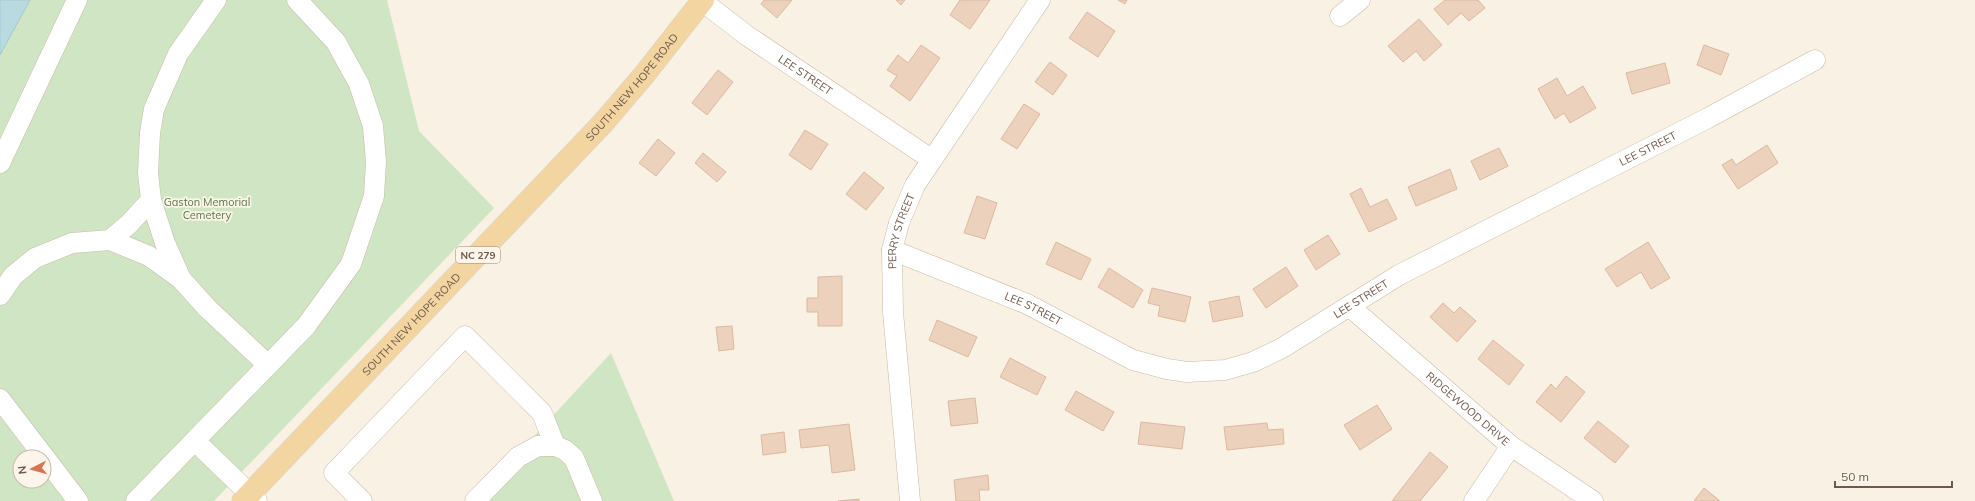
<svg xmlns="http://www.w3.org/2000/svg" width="1975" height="501" font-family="Mulish,sans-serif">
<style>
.green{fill:#d0e5c3;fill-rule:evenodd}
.water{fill:#badae1;stroke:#a1c9d1}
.building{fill:#ecd1bd;stroke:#ddb8a0}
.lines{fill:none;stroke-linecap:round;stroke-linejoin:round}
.minor-casing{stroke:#c9b9ab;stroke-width:21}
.major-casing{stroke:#d7d1cd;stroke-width:23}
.minor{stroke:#fff;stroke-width:20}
.major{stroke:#f2d5a1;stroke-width:22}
.labels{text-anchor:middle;stroke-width:3.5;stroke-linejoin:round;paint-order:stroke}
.shield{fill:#fdf5e9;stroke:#9a887b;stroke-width:1}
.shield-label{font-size:10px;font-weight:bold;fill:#6f594c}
.street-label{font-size:11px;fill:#6f594c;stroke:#fdf5e9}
.park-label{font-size:11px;fill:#557948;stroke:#fdf5e9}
</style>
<rect width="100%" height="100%" fill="#f9f1e3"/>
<!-- green -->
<g class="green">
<path d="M0,0h387l32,131 75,77 -280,293h-214zM20,457h24v24h-24z"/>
<path d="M611,353l63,148h-200z"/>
</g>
<!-- water -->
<path class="water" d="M0,0h30l-30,55z"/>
<!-- building -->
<g class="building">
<path d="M764,0h28l-15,18 -16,-14z"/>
<path d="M896,0h9l-4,5z"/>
<path d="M960,0h30l-20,29 -20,-14z"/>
<path d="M1118,0h9l-2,4z"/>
<path d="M1445,0h33l7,8 -16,13 -8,-8 -13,12 -14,-16z"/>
<path d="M1087,12l28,19 -17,26 -29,-19z"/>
<path d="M1419,19l23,26 -18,16 -8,-10 -13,11 -15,-16z"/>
<path d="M921,45l19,13 -30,43 -20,-15 7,-10 -10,-6 11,-15 10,8z"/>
<path d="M1704,45l25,9 -8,21 -24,-10z"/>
<path d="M1050,62l17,13 -14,20 -18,-13z"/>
<path d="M1665,63l5,20 -38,11 -6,-21z"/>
<path d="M718,70l15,12 -26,33 -15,-12z"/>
<path d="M1557,78l10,18 16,-10 13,22 -26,15 -6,-10 -9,6 -17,-30z"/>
<path d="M1024,104l16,10 -23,35 -16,-10z"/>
<path d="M805,130l23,14 -17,26 -22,-15z"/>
<path d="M658,139l17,14 -19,23 -17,-13z"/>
<path d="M1767,145l11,18 -40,26 -16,-24 10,-6 4,6z"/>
<path d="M1499,148l9,18 -28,14 -9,-19z"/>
<path d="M703,153l23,19 -9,10 -22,-19z"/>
<path d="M1450,169l7,20 -41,17 -8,-19z"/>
<path d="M864,172l20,16 -18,22 -20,-16z"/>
<path d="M1361,188l9,19 17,-8 10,20 -28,13 -19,-38z"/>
<path d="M977,196l20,7 -12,36 -21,-6z"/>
<path d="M1328,235l12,19 -24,16 -12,-20z"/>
<path d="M1056,242l35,17 -10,21 -35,-16z"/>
<path d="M1648,242l22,36 -19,11 -10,-17 -24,15 -12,-18z"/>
<path d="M1286,267l12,19 -32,22 -13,-19z"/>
<path d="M1109,268l34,22 -10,18 -35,-21z"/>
<path d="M842,276v50h-24v-14h-11v-14h11v-21z"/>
<path d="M1152,288l39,9 -6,25 -27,-6 2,-10 -12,-3z"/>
<path d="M1239,296l4,20 -30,6 -4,-20z"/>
<path d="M1443,303l11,10 6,-6 16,14 -19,21 -27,-25z"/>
<path d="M937,320l40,17 -9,20 -39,-17z"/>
<path d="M732,326l2,23 -15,2 -3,-24z"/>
<path d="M1493,340l31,25 -15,20 -31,-26z"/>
<path d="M1010,358l36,19 -9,18 -37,-18z"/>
<path d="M1566,376l19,16 -24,30 -25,-20 15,-18 5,5z"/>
<path d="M1076,391l38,21 -11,19 -38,-21z"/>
<path d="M975,398l3,25 -27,3 -3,-25z"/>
<path d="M1377,405l15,24 -32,21 -16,-25z"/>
<path d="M1598,421l31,25 -14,17 -31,-25z"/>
<path d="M1141,422l44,5 -3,22 -44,-5z"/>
<path d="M1267,423l1,7 15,-1 1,15 -57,6 -3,-23z"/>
<path d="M849,424l6,46 -23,3 -3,-28 -28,3 -2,-18z"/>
<path d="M784,432l2,20 -23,3 -2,-20z"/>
<path d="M1430,452l18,15 -28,34h-28z"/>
<path d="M988,475l1,15h-10l1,11h-24l-2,-21z"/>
<path d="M1704,488l16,13h-26z"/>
<path d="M859,499v2h-21z"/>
</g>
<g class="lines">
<!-- minor casing -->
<g class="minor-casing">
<g id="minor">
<path id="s1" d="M702,1l44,34 185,124"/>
<path d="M1340,16l20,-16"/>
<path d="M0,163l77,-163"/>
<path d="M151,200l14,43 16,36 26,29 60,56"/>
<path d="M110,240l39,16 32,23"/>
<path id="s2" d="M892,250l135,54 106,56 34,9 20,3 38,-2 28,-8 29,-14 117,-73 309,-157 107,-58"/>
<path d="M0,295l13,-19 22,-18 37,-15 38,-3 19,-16 22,-24 -3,-27 2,-40 4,-24 24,-55 38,-54"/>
<path id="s3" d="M1349,306l162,140 82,55"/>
<path d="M0,399l78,102"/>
<path d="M195,441l62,60"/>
<path d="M136,501l170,-175 45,-62 23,-68 2,-34 -3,-36 -14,-42 -23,-42 -39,-42"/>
<path d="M362,501l-28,-28 131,-137 77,77 13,33"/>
<path d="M475,501l43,-44 20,-11h17l10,4 9,8 18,43"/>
<path id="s4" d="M910,501l-17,-189 -1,-62 7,-27 16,-38 125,-185"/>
<path d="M1474,501l37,-55"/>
</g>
</g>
<!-- major casing -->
<g class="major-casing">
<g id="major">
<path id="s5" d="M243,501l360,-378 41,-48 59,-75"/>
</g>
</g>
<!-- minor -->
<use href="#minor" class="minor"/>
<!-- major -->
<use href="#major" class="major"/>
</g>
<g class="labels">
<!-- shield labels -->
<rect class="shield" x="456" y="247" width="44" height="16" rx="3"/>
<g class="shield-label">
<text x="478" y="259">NC 279</text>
</g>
<!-- street labels -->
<g class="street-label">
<text dy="4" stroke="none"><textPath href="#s1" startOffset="127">LEE STREET</textPath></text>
<text dy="4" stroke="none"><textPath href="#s5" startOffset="568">SOUTH NEW HOPE ROAD</textPath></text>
<text dy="4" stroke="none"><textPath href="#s2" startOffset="837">LEE STREET</textPath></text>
<text dy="4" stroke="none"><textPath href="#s4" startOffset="272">PERRY STREET</textPath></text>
<text dy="4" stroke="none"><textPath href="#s2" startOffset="513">LEE STREET</textPath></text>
<text dy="4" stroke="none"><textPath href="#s2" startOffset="153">LEE STREET</textPath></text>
<text dy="4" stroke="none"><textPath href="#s5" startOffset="244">SOUTH NEW HOPE ROAD</textPath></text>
<text dy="4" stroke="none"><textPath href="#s3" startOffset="157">RIDGEWOOD DRIVE</textPath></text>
</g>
<!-- park labels -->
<g class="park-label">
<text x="207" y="206">Gaston Memorial<tspan x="207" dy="13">Cemetery</tspan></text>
</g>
</g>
<!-- north arrow -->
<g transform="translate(32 469) rotate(264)"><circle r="19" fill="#fdf5e9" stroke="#c4b7aa"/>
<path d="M0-3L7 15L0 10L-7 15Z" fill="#d87354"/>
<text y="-6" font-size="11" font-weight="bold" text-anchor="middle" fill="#6f594c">N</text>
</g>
<!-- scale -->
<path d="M1835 481v6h117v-6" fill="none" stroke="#6f594c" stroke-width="2"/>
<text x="1841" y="481" font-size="12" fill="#6f594c" stroke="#fdf5e9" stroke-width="3" paint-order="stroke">50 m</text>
</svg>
